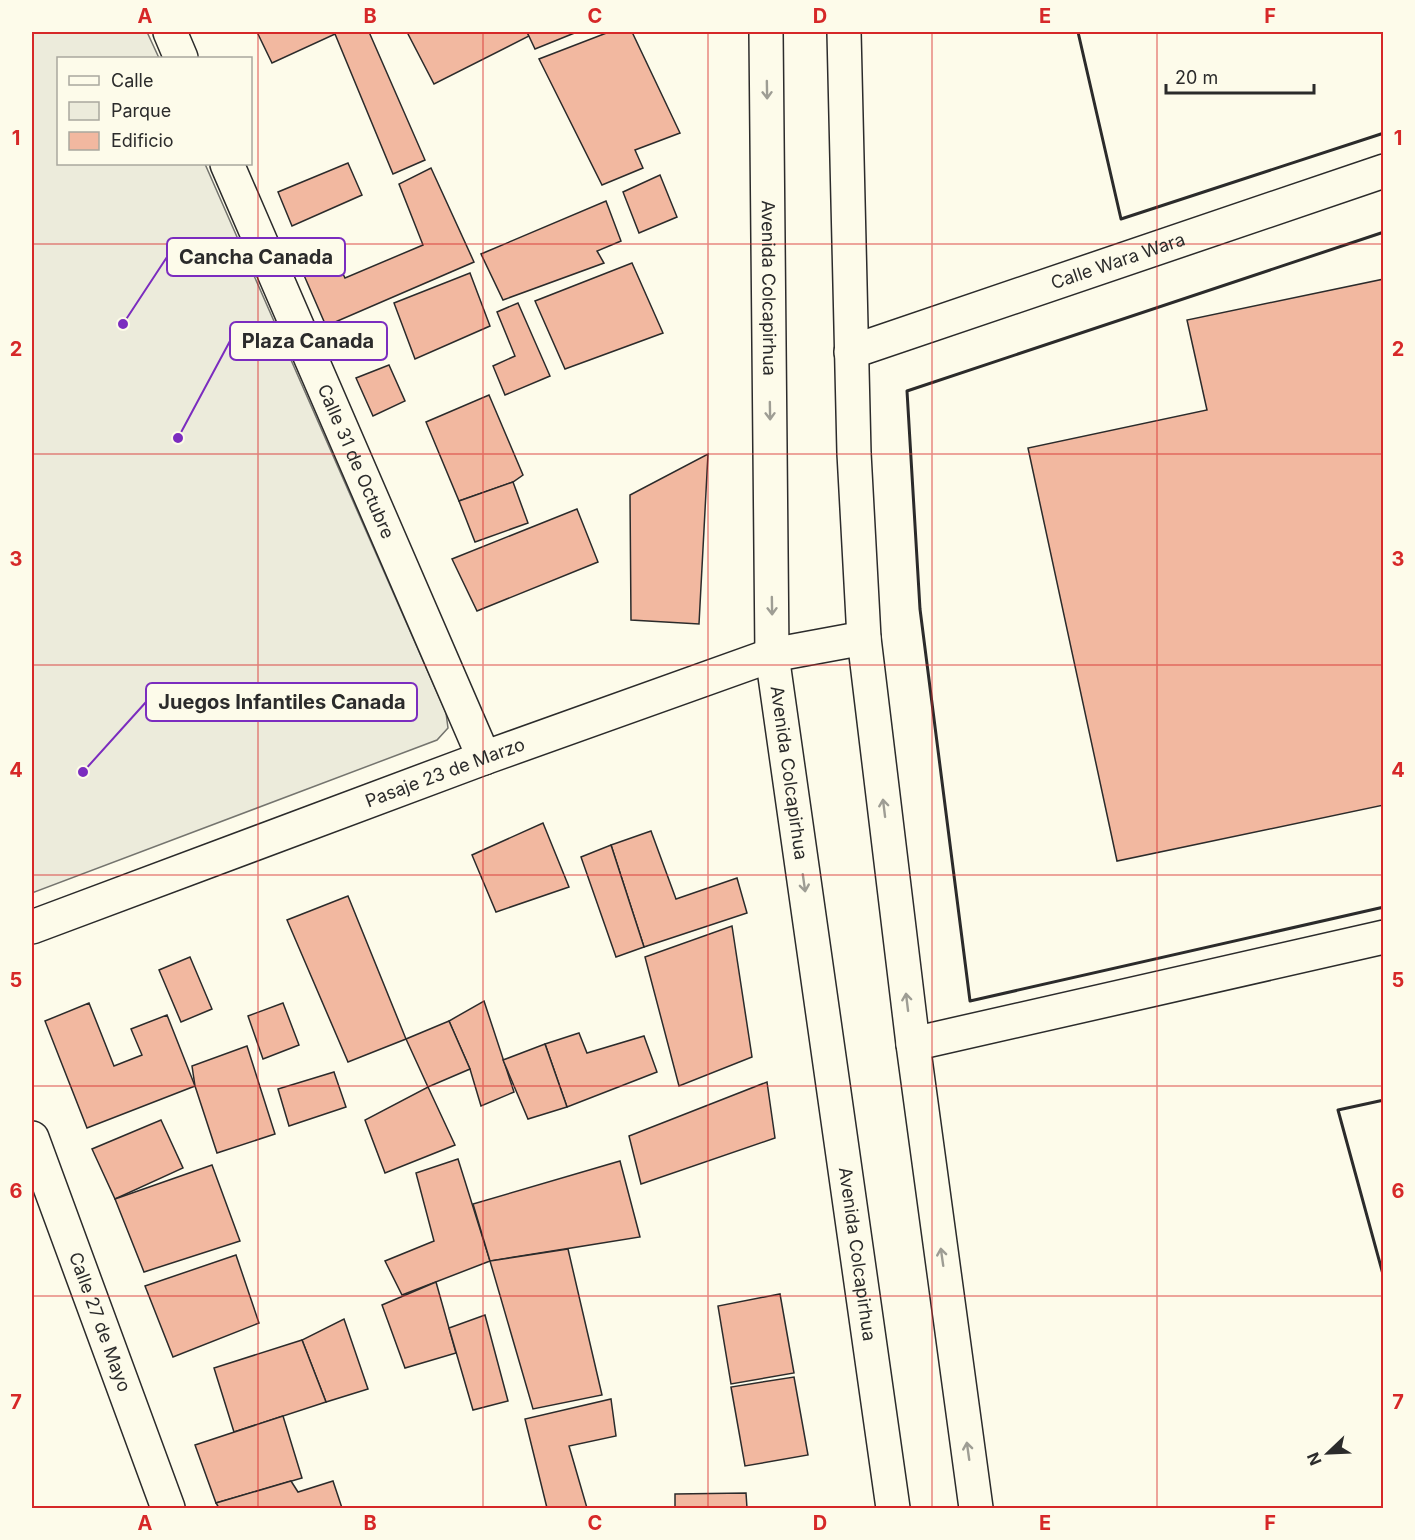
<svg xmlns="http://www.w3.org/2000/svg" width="1415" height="1540" font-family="Inter,sans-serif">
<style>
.green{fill:#ecebdb;stroke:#74746e;stroke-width:1.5}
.building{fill:#f2b8a0;stroke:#2b2b2b;stroke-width:1.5}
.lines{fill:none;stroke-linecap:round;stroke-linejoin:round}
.minor-casing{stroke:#2b2b2b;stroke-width:36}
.primary-casing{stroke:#2b2b2b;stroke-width:36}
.minor{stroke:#fdfbea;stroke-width:33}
.primary{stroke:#fdfbea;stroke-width:33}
.wall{stroke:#2b2b2b;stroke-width:3}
.oneway{stroke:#9e9d94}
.grid{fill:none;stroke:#d62828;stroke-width:1.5;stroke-opacity:0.55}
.labels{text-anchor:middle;stroke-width:4.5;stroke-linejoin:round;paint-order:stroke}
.street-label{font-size:18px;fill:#2b2b2b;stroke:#fdfbea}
.leader{fill:none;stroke:#7b2cbf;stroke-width:2}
.callout-dot{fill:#7b2cbf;stroke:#fdfbea;stroke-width:2}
.callout{fill:#fdfbea;stroke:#7b2cbf;stroke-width:2}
.callout-label{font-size:20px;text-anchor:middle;font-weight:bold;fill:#2b2b2b}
.neatline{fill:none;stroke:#d62828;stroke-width:2}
.grid-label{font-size:20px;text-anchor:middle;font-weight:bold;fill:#d62828}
</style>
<rect width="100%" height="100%" fill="#fdfbea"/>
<!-- green -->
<path class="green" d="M32,32h115l12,26h-101v106h147l241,549 2,15 -11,12 -405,153z"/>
<!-- building -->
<g class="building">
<path d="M257,32h112l56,128 -32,14 -58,-140 -63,29z"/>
<path d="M407,32h120l2,4 -95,48z"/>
<path d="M527,32h50l-42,17z"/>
<path d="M609,32h23l48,101 -45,17 8,18 -41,17 -63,-126z"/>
<path d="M348,163l14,32 -70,31 -14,-34z"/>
<path d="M431,168l43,94 -148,64 -23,-53 33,-14 9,19 78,-33 -24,-61z"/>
<path d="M660,175l17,42 -38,16 -16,-41z"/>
<path d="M606,201l15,40 -24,10 7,12 -101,37 -22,-46z"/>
<path d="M632,263l31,70 -98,36 -30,-68z"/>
<path d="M470,273l20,53 -75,33 -21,-56z"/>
<path d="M1384,279v526l-267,56 -89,-413 179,-38 -20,-90z"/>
<path d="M518,303l32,73 -45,19 -12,-29 22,-10 -18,-44z"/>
<path d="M389,365l16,36 -32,15 -17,-38z"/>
<path d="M489,395l34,80 -10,7 -54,19 -33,-79z"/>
<path d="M708,454l-9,170 -68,-4 -1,-125z"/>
<path d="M513,482l15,41 -53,19 -16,-41z"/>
<path d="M577,509l21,53 -121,49 -25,-52z"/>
<path d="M543,823l26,64 -73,25 -24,-57z"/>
<path d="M651,831l25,68 61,-21 10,35 -103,34 -33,-102z"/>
<path d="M611,845l33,102 -28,10 -35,-100z"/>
<path d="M348,896l58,143 -58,23 -61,-142z"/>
<path d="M732,926l20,131 -73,29 -34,-129z"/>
<path d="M190,957l22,52 -31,13 -22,-52z"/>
<path d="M484,1001l30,91 -33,14 -11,-37 -21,-48z"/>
<path d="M89,1003l25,63 28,-11 -11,-26 36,-14 28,71 -108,42 -42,-107z"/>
<path d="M283,1003l16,42 -36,14 -15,-43z"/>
<path d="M449,1021l21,48 -42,18 -22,-48z"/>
<path d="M579,1033l8,20 57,-17 13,36 -90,35 -22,-63z"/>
<path d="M545,1044l22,63 -39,12 -25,-59z"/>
<path d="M247,1046l28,88 -58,19 -22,-67 -3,-20z"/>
<path d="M334,1072l12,35 -57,19 -11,-37z"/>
<path d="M767,1082l8,56 -134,46 -12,-48z"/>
<path d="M428,1087l27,58 -70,28 -20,-53z"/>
<path d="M161,1120l22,48 -68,31 -23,-50z"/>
<path d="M458,1159l32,102 -88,34 -17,-34 49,-20 -18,-68z"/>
<path d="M620,1161l20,76 -150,24 -17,-57z"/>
<path d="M212,1165l28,76 -96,31 -29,-73z"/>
<path d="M568,1249l34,146 -69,14 -43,-148z"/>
<path d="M236,1255l23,68 -86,34 -28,-71z"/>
<path d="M436,1282l20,71 -51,15 -23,-63z"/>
<path d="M780,1294l14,79 -63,11 -13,-78z"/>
<path d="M485,1315l23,86 -35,9 -24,-82z"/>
<path d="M344,1319l24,70 -42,13 -24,-62z"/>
<path d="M302,1340l24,62 -92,30 -20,-64z"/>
<path d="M794,1377l14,78 -63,11 -14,-79z"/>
<path d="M611,1399l5,37 -47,10 18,62h-40l-22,-89z"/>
<path d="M283,1416l19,62 -86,25 -21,-58z"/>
<path d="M291,1481l7,11 35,-11 9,27h-123l-3,-5z"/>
<path d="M746,1493l1,15h-72v-14z"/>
</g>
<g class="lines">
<!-- minor casing -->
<g class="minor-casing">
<g id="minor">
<path d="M170,32l11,26"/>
<path id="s1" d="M227,164l257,594"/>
<path id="s2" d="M851,352l533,-181"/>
<path id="s3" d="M32,927l452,-169 288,-103 92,-17"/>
<path d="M913,1044l471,-107"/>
<path id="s4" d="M32,1138l136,370"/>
</g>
</g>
<!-- primary casing -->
<g class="primary-casing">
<g id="primary">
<path id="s5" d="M766,32l6,623 121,853"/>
<path d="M844,32l10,421 10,185 49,406 63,464"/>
</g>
</g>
<!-- minor -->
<use href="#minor" class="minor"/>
<!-- primary -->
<use href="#primary" class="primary"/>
<!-- wall -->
<g class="wall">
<path d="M1078,32l43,187 263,-86"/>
<path d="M1384,232l-477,159 13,218 50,392 414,-94"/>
<path d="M1384,1100l-46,10 46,168"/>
</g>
</g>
<!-- one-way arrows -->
<defs><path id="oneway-shaft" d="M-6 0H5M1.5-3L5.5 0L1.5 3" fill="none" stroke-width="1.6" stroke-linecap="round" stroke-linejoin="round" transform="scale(1.5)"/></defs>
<g class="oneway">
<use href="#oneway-shaft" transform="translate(767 90) rotate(89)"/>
<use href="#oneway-shaft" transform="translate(770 411) rotate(89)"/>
<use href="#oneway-shaft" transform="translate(772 606) rotate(89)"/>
<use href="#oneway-shaft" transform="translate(884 808) rotate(-97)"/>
<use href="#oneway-shaft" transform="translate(804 883) rotate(82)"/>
<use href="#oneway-shaft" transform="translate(907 1002) rotate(-97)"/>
<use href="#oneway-shaft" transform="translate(942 1257) rotate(-98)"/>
<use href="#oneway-shaft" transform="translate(968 1451) rotate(-98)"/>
</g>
<!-- grid -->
<path class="grid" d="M258,32v1476M483,32v1476M708,32v1476M932,32v1476M1157,32v1476M32,244h1352M32,454h1352M32,665h1352M32,875h1352M32,1086h1352M32,1296h1352"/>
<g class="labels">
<!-- street labels -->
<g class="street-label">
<text dy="6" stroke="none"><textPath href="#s2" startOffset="282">Calle Wara Wara</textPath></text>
<text dy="6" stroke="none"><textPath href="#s5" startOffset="256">Avenida Colcapirhua</textPath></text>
<text dy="6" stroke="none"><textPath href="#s1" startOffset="324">Calle 31 de Octubre</textPath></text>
<text dy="6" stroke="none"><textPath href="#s3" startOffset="441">Pasaje 23 de Marzo</textPath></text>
<text dy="6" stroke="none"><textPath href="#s5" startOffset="742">Avenida Colcapirhua</textPath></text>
<text dy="6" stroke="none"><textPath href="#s5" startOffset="1228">Avenida Colcapirhua</textPath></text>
<text dy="6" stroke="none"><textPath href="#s4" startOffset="196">Calle 27 de Mayo</textPath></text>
</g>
</g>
<!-- callouts -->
<path class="leader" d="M123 324L167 257M178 438L230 341M83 772L146 702"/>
<g class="callout-dot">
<circle cx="123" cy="324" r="6"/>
<circle cx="178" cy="438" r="6"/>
<circle cx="83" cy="772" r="6"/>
</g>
<g class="callout">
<rect x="167" y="238" width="178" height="38" rx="6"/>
<rect x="230" y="322" width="157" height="38" rx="6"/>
<rect x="146" y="683" width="271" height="38" rx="6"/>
</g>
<g class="callout-label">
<text x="256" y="264">Cancha Canada</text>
<text x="308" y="348">Plaza Canada</text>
<text x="282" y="709">Juegos Infantiles Canada</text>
</g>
<!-- border -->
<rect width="1415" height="1540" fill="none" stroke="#fdfbea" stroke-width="66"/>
<!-- legend -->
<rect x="57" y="57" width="195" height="108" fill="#fdfbea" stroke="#a9a89e" stroke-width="1.5"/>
<rect x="69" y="76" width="30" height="9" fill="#fdfbea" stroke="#a9a89e" stroke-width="1.5"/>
<text x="111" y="87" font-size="18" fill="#2b2b2b">Calle</text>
<rect x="69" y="102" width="30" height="18" fill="#ecebdb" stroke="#a9a89e" stroke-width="1.5"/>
<text x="111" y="117" font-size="18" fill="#2b2b2b">Parque</text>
<rect x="69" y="132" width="30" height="18" fill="#f2b8a0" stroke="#a9a89e" stroke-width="1.5"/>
<text x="111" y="147" font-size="18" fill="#2b2b2b">Edificio</text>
<!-- north arrow -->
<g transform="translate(1328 1453) rotate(247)" stroke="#fdfbea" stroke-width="4.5" paint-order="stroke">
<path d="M0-4.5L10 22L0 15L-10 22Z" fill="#2b2b2b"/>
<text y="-9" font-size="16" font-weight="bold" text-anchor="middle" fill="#2b2b2b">N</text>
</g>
<!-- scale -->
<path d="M1166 84v9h148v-9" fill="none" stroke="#2b2b2b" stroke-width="3"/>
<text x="1175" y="84" font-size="18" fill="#2b2b2b" stroke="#fdfbea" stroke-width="4.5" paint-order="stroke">20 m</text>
<rect x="33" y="33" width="1349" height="1474" class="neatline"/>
<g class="grid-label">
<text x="145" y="23">A</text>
<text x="370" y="23">B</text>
<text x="595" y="23">C</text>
<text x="820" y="23">D</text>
<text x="1045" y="23">E</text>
<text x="1270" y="23">F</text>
<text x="16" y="145">1</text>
<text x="1398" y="145">1</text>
<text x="16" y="356">2</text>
<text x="1398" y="356">2</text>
<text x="16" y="566">3</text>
<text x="1398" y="566">3</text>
<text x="16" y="777">4</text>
<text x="1398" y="777">4</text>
<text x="16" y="987">5</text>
<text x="1398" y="987">5</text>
<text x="16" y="1198">6</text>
<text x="1398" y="1198">6</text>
<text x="16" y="1409">7</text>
<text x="1398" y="1409">7</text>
<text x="145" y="1530">A</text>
<text x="370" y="1530">B</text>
<text x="595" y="1530">C</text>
<text x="820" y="1530">D</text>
<text x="1045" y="1530">E</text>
<text x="1270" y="1530">F</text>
</g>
</svg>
